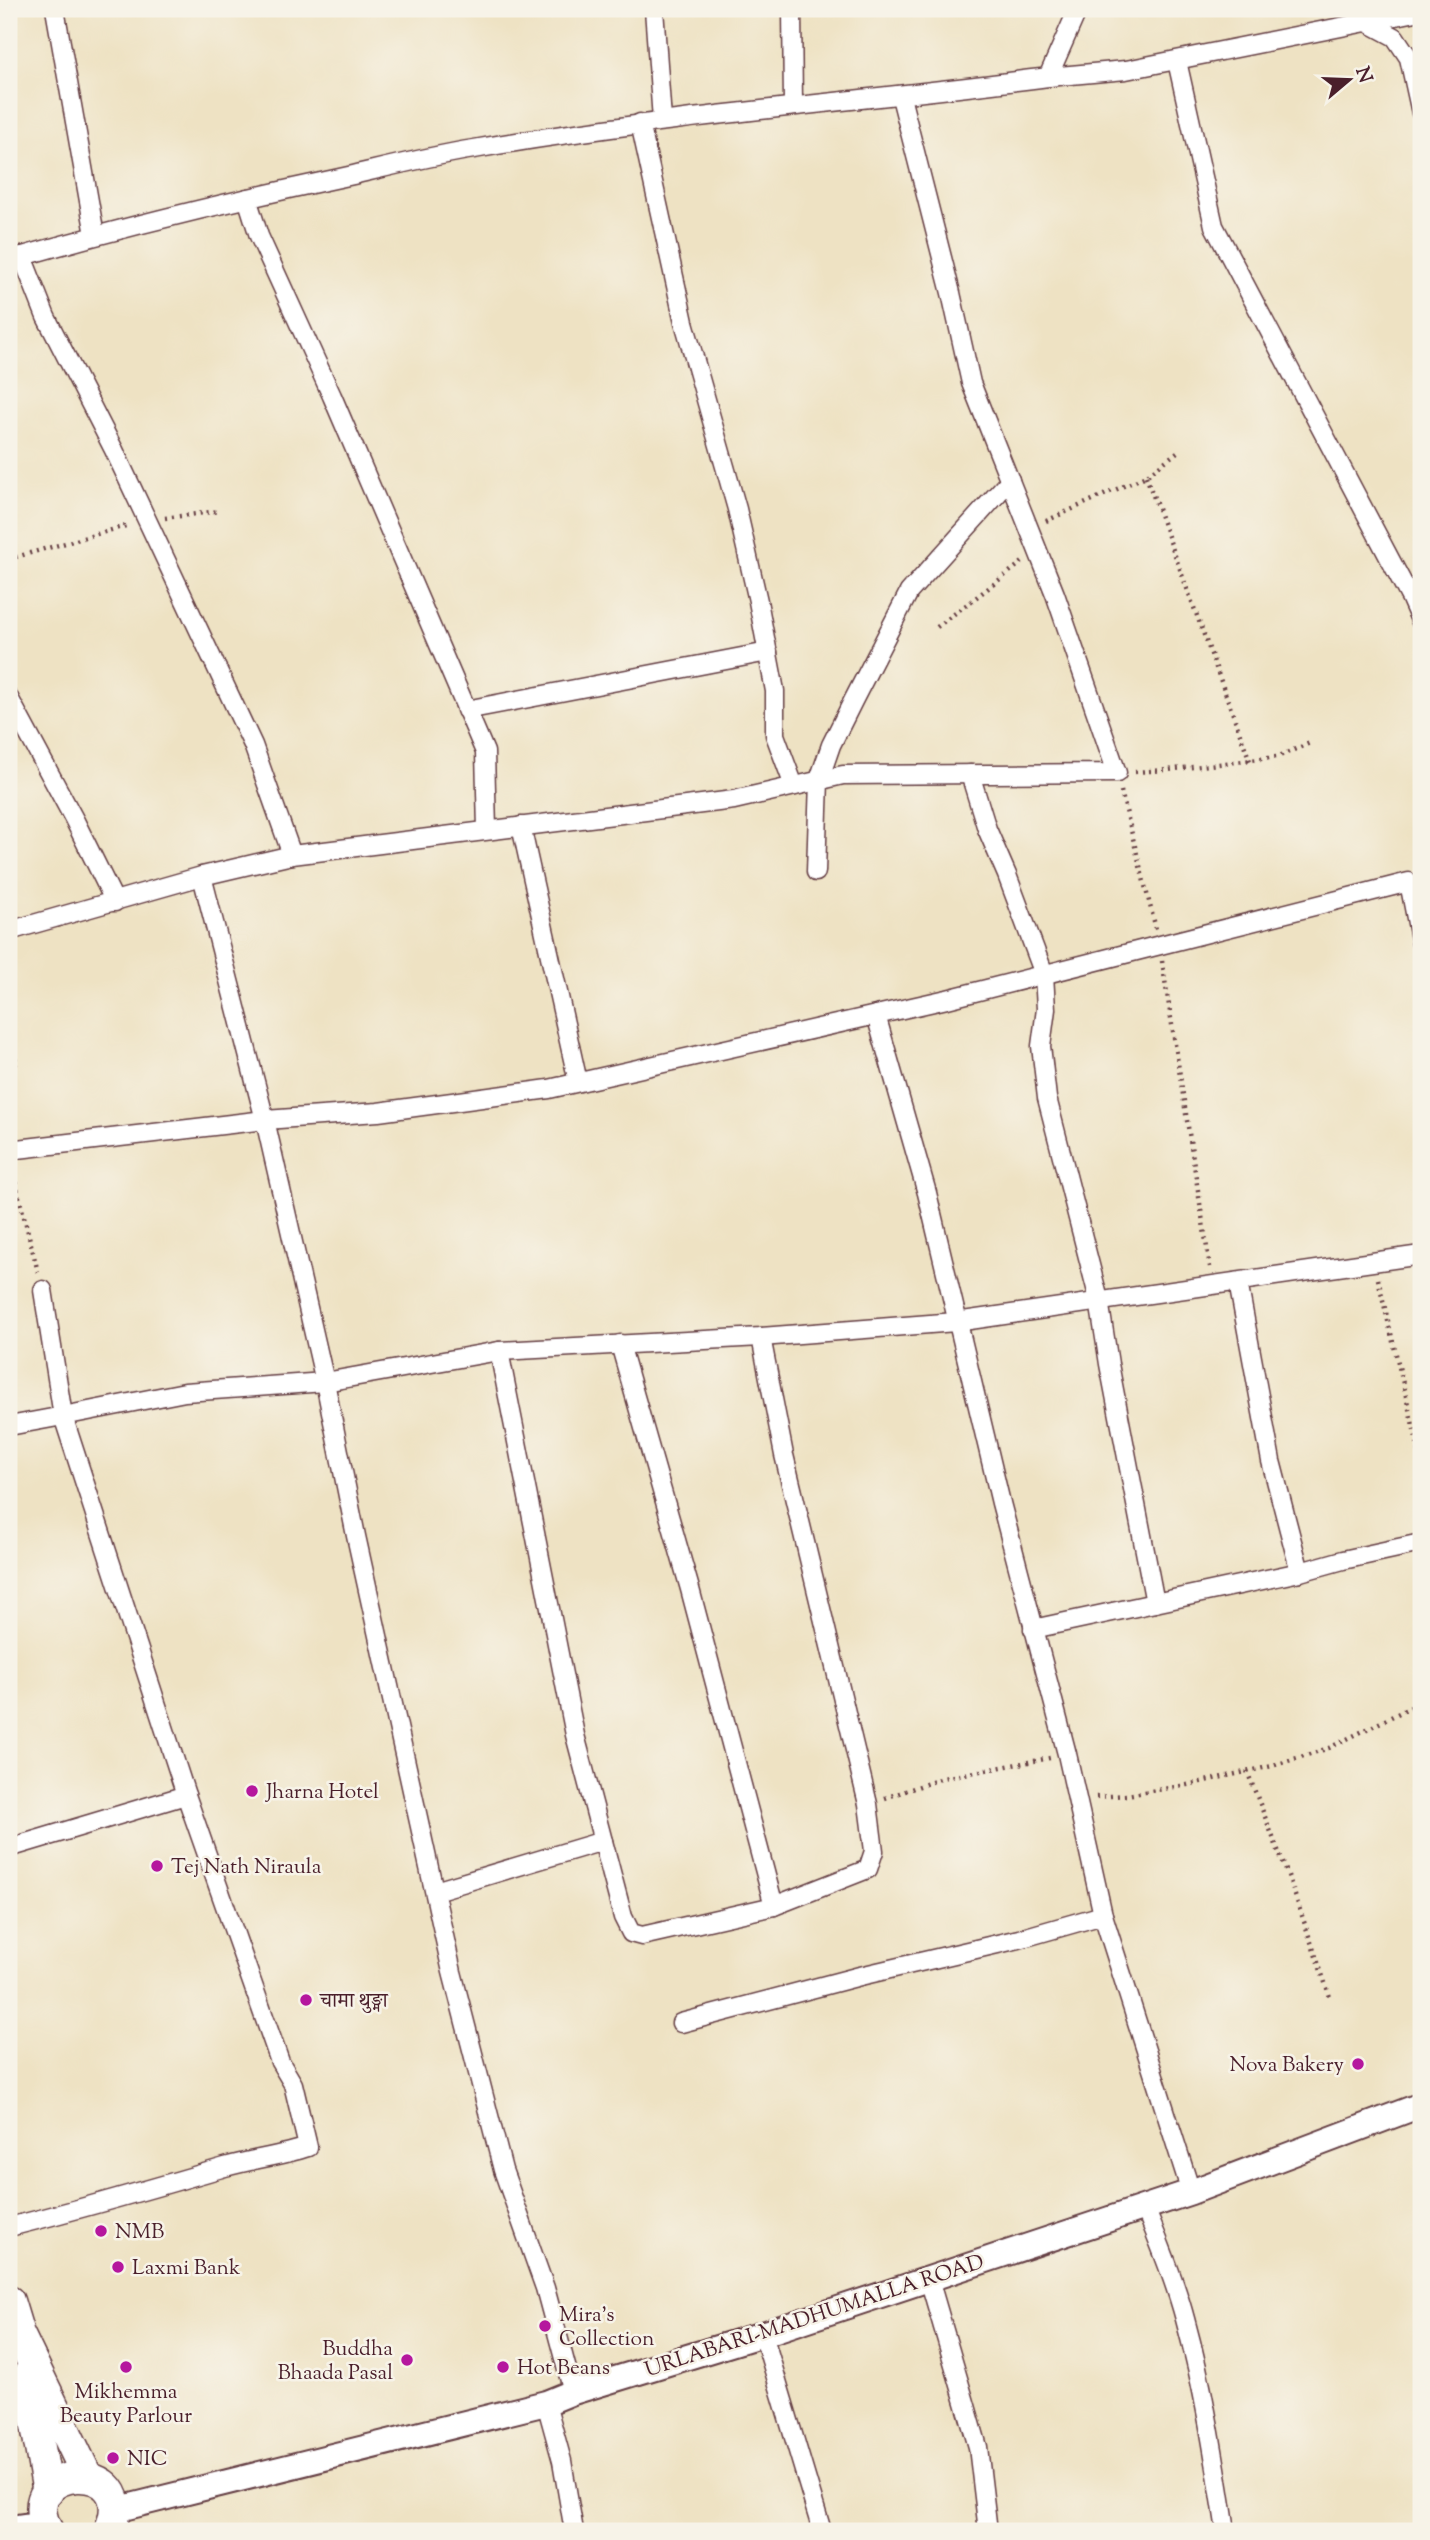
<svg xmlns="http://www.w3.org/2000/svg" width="1430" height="2540" font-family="'Sorts Mill Goudy','Noto Serif Devanagari',serif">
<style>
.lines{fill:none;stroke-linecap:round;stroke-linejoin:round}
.minor-casing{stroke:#633c42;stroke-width:21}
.secondary-casing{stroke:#633c42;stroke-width:28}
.primary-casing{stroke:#633c42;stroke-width:32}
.trunk-casing{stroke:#633c42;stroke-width:33}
.path{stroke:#633c42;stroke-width:4.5;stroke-dasharray:2 5;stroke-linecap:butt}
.minor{stroke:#fff;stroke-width:18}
.secondary{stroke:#fff;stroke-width:24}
.primary{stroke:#fff;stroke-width:28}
.trunk{stroke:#fff;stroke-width:30}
.poi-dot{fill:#b5179e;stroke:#f7f3e8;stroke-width:2.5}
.labels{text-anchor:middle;stroke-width:5;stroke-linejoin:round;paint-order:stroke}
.poi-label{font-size:21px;fill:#4a1f2b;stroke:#f7f3e8;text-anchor:start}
.street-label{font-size:21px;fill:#4a1f2b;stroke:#f7f3e8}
</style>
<rect width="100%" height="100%" fill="#f7f3e8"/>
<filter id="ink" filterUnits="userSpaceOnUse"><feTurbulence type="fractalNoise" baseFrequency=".0143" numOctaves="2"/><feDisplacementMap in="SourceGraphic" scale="14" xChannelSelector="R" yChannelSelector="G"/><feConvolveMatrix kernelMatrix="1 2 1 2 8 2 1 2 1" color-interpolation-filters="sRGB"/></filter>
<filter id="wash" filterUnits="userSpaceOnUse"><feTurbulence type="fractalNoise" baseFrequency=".00686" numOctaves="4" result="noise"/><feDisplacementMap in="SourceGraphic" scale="28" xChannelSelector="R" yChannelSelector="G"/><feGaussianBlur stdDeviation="1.57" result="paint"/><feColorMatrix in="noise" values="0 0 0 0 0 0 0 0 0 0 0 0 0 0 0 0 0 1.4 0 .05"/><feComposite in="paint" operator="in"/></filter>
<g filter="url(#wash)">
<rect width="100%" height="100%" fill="#eee2c3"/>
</g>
<g filter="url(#ink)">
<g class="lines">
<!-- minor casing -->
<g class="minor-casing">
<g id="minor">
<path d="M55,9l40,226"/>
<path d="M654,9l8,111"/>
<path d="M792,9l1,96"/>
<path d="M1367,22l28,15 14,21 12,55"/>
<path d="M1177,61l37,165 196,371 11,25"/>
<path d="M1048,77l78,-7 295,-59"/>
<path d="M640,123l44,199 53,187 21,92 17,90v44l19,51"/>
<path d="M247,198l12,38 73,160 153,356 2,78"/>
<path d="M22,256l24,61 68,133 139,295 39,110"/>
<path d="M9,260c111,-32 222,-59 335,-83 43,-10 86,-21 130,-28 190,-33 383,-47 574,-72l30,-68"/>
<path d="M9,698l65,121 41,83"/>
<path d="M466,710l302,-58"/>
<path d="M970,774l17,55 20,46 37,99 2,35 -5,37 6,52 52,202 10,64 46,239"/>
<path d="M521,826l57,256"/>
<path d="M816,872l3,-92 12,-35 22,-44 56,-109 101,-112"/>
<path d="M202,876l63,244 60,262 31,154 96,436 51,198 42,118 28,104"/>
<path d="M9,931l193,-55 90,-21 442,-55 109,-25 274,-2 -62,-179 -84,-211 -20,-90 -50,-196"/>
<path d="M876,1015l51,178 74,310 66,251 36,161 88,277"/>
<path d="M9,1150l256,-30 113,-8 171,-23 398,-90 462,-117 12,62"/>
<path d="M1238,1282l33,179 29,111"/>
<path d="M620,1344l70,245 84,317"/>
<path d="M499,1351l76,384 48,182 8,16 11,3 132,-30 94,-37 6,-18 -6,-47 -84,-349 -23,-118"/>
<path d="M9,1426l54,-10 -20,-126"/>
<path d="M1033,1629l267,-57 43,-12 78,-17"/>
<path d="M186,1795l-123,-379 122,-24 140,-10 174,-31 262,-14 195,-15 465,-67"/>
<path d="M9,1848l177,-53 94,267 13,22 15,63c-27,9 -55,12 -83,20 -72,21 -143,42 -216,60"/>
<path d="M435,1891l168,-50"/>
<path d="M681,2023l179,-47 159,-37 84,-24"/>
<path d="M1145,2208c15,36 30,73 40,111 19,69 30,141 41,212"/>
<path d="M929,2279l49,168 10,84"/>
<path d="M763,2334l59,197"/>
<path d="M546,2403l16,58 12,70"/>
</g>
</g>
<!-- secondary casing -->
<g class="secondary-casing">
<path id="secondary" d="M115,2510l431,-107 27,-11 190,-58 428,-142 230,-87"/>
</g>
<!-- primary casing -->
<g class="primary-casing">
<path id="primary" d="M9,2530l36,-5"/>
</g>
<!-- trunk casing -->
<g class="trunk-casing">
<g id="trunk">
<path d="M9,2301l10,33 68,142"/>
<path d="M27,2376l21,116"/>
<path d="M48,2531c-37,-68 95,-76 61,0"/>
</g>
</g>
<!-- path -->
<g class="path">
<path d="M1146,476l104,285"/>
<path d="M165,518l54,-7"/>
<path d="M1046,521l100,-45 34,-26"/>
<path d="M9,559l120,-34"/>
<path d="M937,627l87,-66"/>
<path d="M1135,772l32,-2 110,-13 33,-14"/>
<path d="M1121,791l35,138"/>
<path d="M1162,961l48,306"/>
<path d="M9,1009l7,56"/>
<path d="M12,1169l26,103"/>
<path d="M1378,1279l43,180"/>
<path d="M1247,1771l42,107 42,122"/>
<path d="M1096,1797l31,-2 60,-10 85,-19 57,-18 92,-46"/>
<path d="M885,1798l58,-20 107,-20"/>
</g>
<!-- minor -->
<use href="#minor" class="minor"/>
<!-- secondary -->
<use href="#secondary" class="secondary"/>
<!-- primary -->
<use href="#primary" class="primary"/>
<!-- trunk -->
<use href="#trunk" class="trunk"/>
</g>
</g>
<!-- markers -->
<g class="poi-dot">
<circle cx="252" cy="1791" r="7"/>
<circle cx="157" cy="1866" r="7"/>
<circle cx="306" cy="2000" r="7"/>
<circle cx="1358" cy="2064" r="7"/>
<circle cx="101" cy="2231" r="7"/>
<circle cx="118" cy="2267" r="7"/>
<circle cx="545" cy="2326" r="7"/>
<circle cx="407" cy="2360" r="7"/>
<circle cx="126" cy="2367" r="7"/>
<circle cx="503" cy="2367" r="7"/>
<circle cx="113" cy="2458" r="7"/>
</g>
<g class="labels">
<!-- poi labels -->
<g class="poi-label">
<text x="266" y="1798">Jharna Hotel</text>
<text x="171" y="1873">Tej Nath Niraula</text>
<text x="320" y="2007">चामा थुङ्मा</text>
<text x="1344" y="2071" text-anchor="end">Nova Bakery</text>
<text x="115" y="2238">NMB</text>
<text x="132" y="2274">Laxmi Bank</text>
<text x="559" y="2321">Mira's<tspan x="559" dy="24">Collection</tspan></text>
<text x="393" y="2355" text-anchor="end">Buddha<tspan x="393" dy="24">Bhaada Pasal</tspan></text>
<text x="517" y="2374">Hot Beans</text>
<text x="126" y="2398" text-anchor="middle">Mikhemma<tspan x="126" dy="24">Beauty Parlour</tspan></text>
<text x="127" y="2465">NIC</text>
</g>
<!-- street labels -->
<g class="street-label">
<text transform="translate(814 2315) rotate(-18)" y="7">URLABARI-MADHUMALLA ROAD</text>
</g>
</g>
<!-- margin -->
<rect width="1430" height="2540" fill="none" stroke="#f7f3e8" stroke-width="35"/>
<!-- north arrow -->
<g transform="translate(1349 80) rotate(71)" stroke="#f7f3e8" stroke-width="5" paint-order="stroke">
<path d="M0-5L12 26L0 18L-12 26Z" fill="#4a1f2b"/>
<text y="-10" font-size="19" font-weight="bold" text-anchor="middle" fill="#4a1f2b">N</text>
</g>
</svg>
